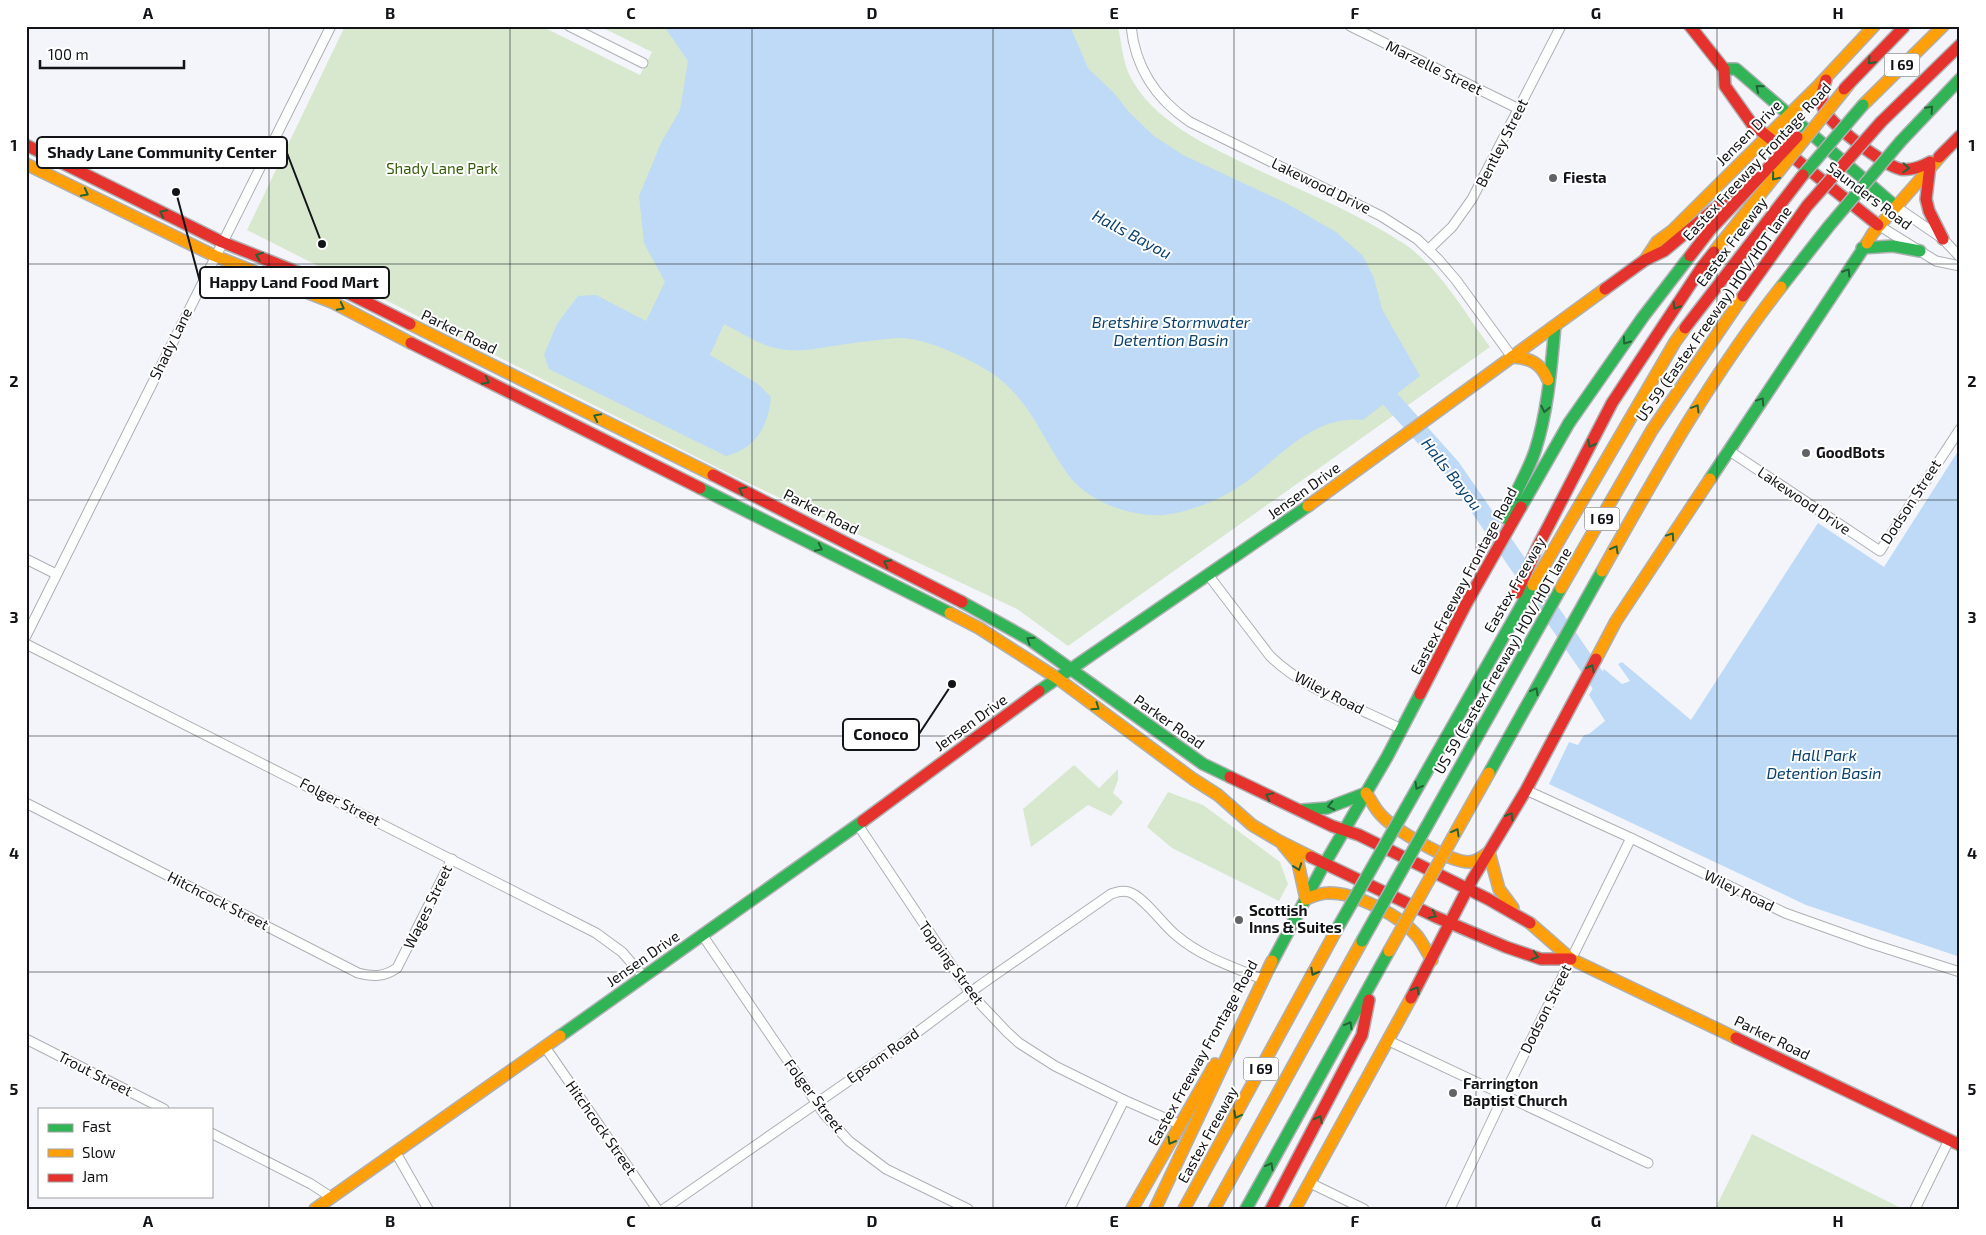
<svg xmlns="http://www.w3.org/2000/svg" width="1986" height="1235" font-family="'Exo 2',sans-serif">
<style>
.green{fill:#d7e8cf}
.water{fill:#bedaf6}
.lines{fill:none;stroke-linecap:round;stroke-linejoin:round}
.river{stroke:#bedaf6;stroke-width:18}
.street-casing{stroke:#afb0b4;stroke-width:11}
.fast-casing{stroke:#afb0b4;stroke-width:14}
.slow-casing{stroke:#afb0b4;stroke-width:14}
.jam-casing{stroke:#afb0b4;stroke-width:14}
.street{stroke:#fdfefe;stroke-width:9}
.fast{stroke:#30b455;stroke-width:11}
.slow{stroke:#ff9f0a;stroke-width:11}
.jam{stroke:#e5322d;stroke-width:11}
.fast-bridge-casing{stroke:#afb0b4;stroke-width:14;stroke-linecap:butt}
.slow-bridge-casing{stroke:#afb0b4;stroke-width:14;stroke-linecap:butt}
.jam-bridge-casing{stroke:#afb0b4;stroke-width:14;stroke-linecap:butt}
.fast-bridge{stroke:#30b455;stroke-width:11}
.slow-bridge{stroke:#ff9f0a;stroke-width:11}
.jam-bridge{stroke:#e5322d;stroke-width:11}
.oneway{stroke:#226436}
.grid{fill:none;stroke:#131418;stroke-width:1;stroke-opacity:0.55}
.poi-dot{fill:#626367;stroke:#fff;stroke-width:2}
.labels{text-anchor:middle;stroke-width:4;stroke-linejoin:round;paint-order:stroke}
.shield{fill:#fff;stroke:#5a5a5d;stroke-width:1}
.shield-label{font-size:14px;font-weight:bold;fill:#131418}
.street-label{font-size:15px;fill:#131418;stroke:#fff}
.park-label{font-size:15px;fill:#345c08;stroke:#fff}
.poi-label{font-size:15px;font-weight:bold;fill:#131418;stroke:#fff;text-anchor:start}
.water-label{font-size:16px;font-style:italic;fill:#0b416d;stroke:#fff}
.leader{fill:none;stroke:#131418;stroke-width:2}
.callout-dot{fill:#131418;stroke:#fff;stroke-width:2}
.callout{fill:#fff;stroke:#131418;stroke-width:2}
.callout-label{font-size:16px;text-anchor:middle;font-weight:bold;fill:#131418}
.neatline{fill:none;stroke:#131418;stroke-width:2}
.grid-label{font-size:16px;text-anchor:middle;font-weight:bold;fill:#131418}
</style>
<rect width="100%" height="100%" fill="#f4f5fa"/>
<!-- green -->
<g class="green">
<path d="M345,26h196l99,49 12,-23 -53,-26h519c3,14 5,36 11,48 22,47 81,73 125,94 50,24 106,46 152,77 35,25 59,68 84,102l-422,299 -51,-37 -275,-129 -495,-250z"/>
<path d="M1074,765l25,23 19,-19v11l-5,13 10,9 -12,14 -23,-11 -57,42 -8,-38z"/>
<path d="M1168,792l35,13 77,57 8,22 -9,17 -107,-53 -25,-21z"/>
<path d="M1752,1134l151,75h-188z"/>
</g>
<!-- water -->
<g class="water">
<path d="M664,26h406l18,42 26,25 15,19 25,24 29,19 101,47 52,30 27,24 11,22 8,31 38,67 -57,44c-46,-6 -81,34 -113,59 -23,18 -58,33 -87,36 -32,2 -74,-13 -94,-39 -27,-37 -39,-78 -79,-104 -22,-14 -66,-35 -91,-34 -18,1 -36,4 -53,6 -24,3 -46,10 -71,4 -17,-4 -35,-16 -51,-24l-14,31 48,29 13,13c-3,29 -14,51 -45,59l-177,-87 -5,-14 13,-31 21,-28 18,-1 50,26 19,-39 -21,-39 -5,-47 22,-53 19,-33 8,-49z"/>
<path d="M1960,448v509l-154,-52 -257,-121 20,-42 9,3 6,-10 5,-1 16,-13 -16,-26 15,-26 18,15 8,-3 -12,-17 4,-2 69,58 127,-197 66,44z"/>
</g>
<g class="lines">
<!-- river -->
<path class="river" d="M1374,381l78,87 158,230"/>
<!-- street casing -->
<g class="street-casing">
<g id="street">
<path d="M569,26l74,37"/>
<path d="M1131,26c4,41 25,73 59,96l191,94 36,23 21,20 18,21 56,77"/>
<path d="M1350,26l169,83"/>
<path d="M1895,206l48,33 17,18"/>
<path d="M1878,225l58,36 24,5"/>
<path d="M1429,249l23,-22 20,-28 89,-173"/>
<path d="M1728,450l152,101 80,-122"/>
<path d="M26,559l30,15"/>
<path d="M1209,576l61,80c37,36 87,50 131,73"/>
<path d="M26,636l305,-610"/>
<path d="M26,644l570,289 26,19 22,25"/>
<path d="M1526,790l105,48 154,75 84,30 91,29"/>
<path d="M26,803l332,170c15,4 26,4 39,-5l55,-109"/>
<path d="M858,825l112,168 37,39 12,11 36,23 69,34 57,25"/>
<path d="M703,936l121,178 25,27 37,28 82,40"/>
<path d="M26,1039l138,70"/>
<path d="M1389,1041l259,122"/>
<path d="M545,1047l112,162"/>
<path d="M211,1133l100,51 20,13"/>
<path d="M396,1153l32,56"/>
<path d="M1310,1183l54,26"/>
<path d="M664,1209l235,-163 80,-60 132,-92c6,-2 12,-4 18,-2 14,4 35,34 48,44 25,21 56,31 85,43"/>
<path d="M1070,1209l54,-109"/>
<path d="M1450,1209l54,-114 127,-257"/>
<path d="M1915,1209l34,-69"/>
</g>
</g>
<!-- fast casing -->
<g class="fast-casing">
<g id="fast">
<path d="M1724,69h12l159,137"/>
<path d="M1901,141l59,-62"/>
<path d="M1862,248l31,-2 27,5"/>
<path d="M1710,479l157,-236"/>
<path d="M700,488l250,125"/>
<path d="M1521,507l48,-84"/>
<path d="M1507,519c5,-24 20,-44 28,-68 13,-40 16,-83 20,-125"/>
<path d="M962,602l68,38 173,124 27,13"/>
<path d="M1039,691l269,-185"/>
<path d="M1302,810l25,-2 39,-15"/>
<path d="M1269,968l52,-98 66,-113 33,-63"/>
<path d="M560,1036l303,-215"/>
<path d="M1246,1209l143,-258"/>
</g>
</g>
<!-- slow casing -->
<g class="slow-casing">
<g id="slow">
<path d="M1863,105l80,-79"/>
<path d="M26,164l189,92 119,47 77,40"/>
<path d="M1867,243l6,-10 72,-82"/>
<path d="M1645,260l12,-18 15,-11 145,-144 57,-61"/>
<path d="M410,324l303,151"/>
<path d="M1512,357c18,1 29,6 36,23"/>
<path d="M1308,506l297,-217"/>
<path d="M950,613l29,15 78,50 136,101 25,16 34,30 27,16 32,16"/>
<path d="M1596,659l20,-38 94,-142"/>
<path d="M1366,793c5,7 9,16 15,22 14,15 68,47 88,47 8,0 14,-5 20,-10l10,37 14,19"/>
<path d="M1283,845l15,18 8,36"/>
<path d="M1306,899c7,-3 15,-6 22,-6 27,-1 73,23 90,44 5,7 9,15 14,23"/>
<path d="M1530,923l41,36 165,79"/>
<path d="M315,1209l245,-173"/>
<path d="M1132,1209l83,-145"/>
<path d="M1155,1209l117,-248"/>
<path d="M1184,1209l153,-280"/>
<path d="M1214,1209l148,-268"/>
<path d="M1295,1209l116,-211"/>
</g>
</g>
<!-- jam casing -->
<g class="jam-casing">
<g id="jam">
<path d="M1690,26l34,43 1,17 27,38 126,101"/>
<path d="M1826,80c-3,9 -6,17 -3,27 4,16 61,58 77,62 11,2 21,-2 30,-7"/>
<path d="M1881,122l79,-77"/>
<path d="M26,145l196,97 118,47 70,35"/>
<path d="M1939,157l21,-21"/>
<path d="M1930,166l-4,33 3,12 14,28"/>
<path d="M1605,289l40,-29 19,-9 91,-76"/>
<path d="M411,343l289,145"/>
<path d="M713,475l249,127"/>
<path d="M1420,694l46,-90 55,-97"/>
<path d="M1230,777l102,49 27,9 129,64 42,24"/>
<path d="M863,821l176,-130"/>
<path d="M1311,857l125,60 70,30 35,12h30"/>
<path d="M1411,998l61,-118 54,-90 70,-131"/>
<path d="M1736,1038l224,107"/>
<path d="M1271,1209l91,-174 7,-35"/>
</g>
</g>
<!-- street -->
<use href="#street" class="street"/>
<!-- fast -->
<use href="#fast" class="fast"/>
<!-- slow -->
<use href="#slow" class="slow"/>
<!-- jam -->
<use href="#jam" class="jam"/>
<!-- fast-bridge casing -->
<g class="fast-bridge-casing">
<g id="fast-bridge">
<path d="M1803,175l60,-70"/>
<path d="M1781,287l48,-61 72,-85"/>
<path d="M1569,423l74,-106 47,-61"/>
<path d="M1489,773l113,-202"/>
<path d="M1337,929l196,-344"/>
<path d="M1362,941l199,-353"/>
</g>
</g>
<!-- slow-bridge casing -->
<g class="slow-bridge-casing">
<g id="slow-bridge">
<path d="M1714,252l135,-168"/>
<path d="M1602,571c55,-98 109,-195 179,-284"/>
<path d="M1533,585l142,-243 10,-14"/>
<path d="M1561,588l91,-158 91,-134"/>
<path d="M1389,951l100,-178"/>
</g>
</g>
<!-- jam-bridge casing -->
<g class="jam-bridge-casing">
<g id="jam-bridge">
<path d="M1844,89l61,-63"/>
<path d="M1690,256l20,-26 87,-93"/>
<path d="M1743,296l64,-90 74,-84"/>
<path d="M1685,328l118,-153"/>
<path d="M1517,593l20,-45 75,-145 90,-136 12,-15"/>
</g>
</g>
<!-- fast-bridge -->
<use href="#fast-bridge" class="fast-bridge"/>
<!-- slow-bridge -->
<use href="#slow-bridge" class="slow-bridge"/>
<!-- jam-bridge -->
<use href="#jam-bridge" class="jam-bridge"/>
</g>
<!-- one-way arrows -->
<defs><path id="oneway-chevron" d="M-2-3.5L2.5 0L-2 3.5" fill="none" stroke-width="1.6" stroke-linecap="round" stroke-linejoin="round" transform="scale(1.25)"/></defs>
<g class="oneway">
<use href="#oneway-chevron" transform="translate(1871 61) rotate(134)"/>
<use href="#oneway-chevron" transform="translate(1759 88) rotate(-141)"/>
<use href="#oneway-chevron" transform="translate(1930 109) rotate(-47)"/>
<use href="#oneway-chevron" transform="translate(1906 168) rotate(3)"/>
<use href="#oneway-chevron" transform="translate(1775 177) rotate(129)"/>
<use href="#oneway-chevron" transform="translate(85 193) rotate(27)"/>
<use href="#oneway-chevron" transform="translate(163 213) rotate(-154)"/>
<use href="#oneway-chevron" transform="translate(259 256) rotate(-159)"/>
<use href="#oneway-chevron" transform="translate(1847 272) rotate(-58)"/>
<use href="#oneway-chevron" transform="translate(1676 306) rotate(123)"/>
<use href="#oneway-chevron" transform="translate(341 307) rotate(27)"/>
<use href="#oneway-chevron" transform="translate(1626 341) rotate(125)"/>
<use href="#oneway-chevron" transform="translate(486 381) rotate(27)"/>
<use href="#oneway-chevron" transform="translate(1761 401) rotate(-56)"/>
<use href="#oneway-chevron" transform="translate(1696 408) rotate(-59)"/>
<use href="#oneway-chevron" transform="translate(1545 409) rotate(101)"/>
<use href="#oneway-chevron" transform="translate(597 417) rotate(-153)"/>
<use href="#oneway-chevron" transform="translate(1591 444) rotate(117)"/>
<use href="#oneway-chevron" transform="translate(742 490) rotate(-154)"/>
<use href="#oneway-chevron" transform="translate(1671 536) rotate(-56)"/>
<use href="#oneway-chevron" transform="translate(819 548) rotate(26)"/>
<use href="#oneway-chevron" transform="translate(1615 549) rotate(-61)"/>
<use href="#oneway-chevron" transform="translate(887 563) rotate(-153)"/>
<use href="#oneway-chevron" transform="translate(1030 640) rotate(-146)"/>
<use href="#oneway-chevron" transform="translate(1591 668) rotate(-62)"/>
<use href="#oneway-chevron" transform="translate(1535 691) rotate(-61)"/>
<use href="#oneway-chevron" transform="translate(1096 707) rotate(35)"/>
<use href="#oneway-chevron" transform="translate(1418 786) rotate(119)"/>
<use href="#oneway-chevron" transform="translate(1269 796) rotate(-154)"/>
<use href="#oneway-chevron" transform="translate(1331 806) rotate(168)"/>
<use href="#oneway-chevron" transform="translate(1510 816) rotate(-59)"/>
<use href="#oneway-chevron" transform="translate(1456 832) rotate(-61)"/>
<use href="#oneway-chevron" transform="translate(1298 867) rotate(70)"/>
<use href="#oneway-chevron" transform="translate(1433 915) rotate(26)"/>
<use href="#oneway-chevron" transform="translate(1535 956) rotate(16)"/>
<use href="#oneway-chevron" transform="translate(1314 972) rotate(118)"/>
<use href="#oneway-chevron" transform="translate(1416 990) rotate(-62)"/>
<use href="#oneway-chevron" transform="translate(1349 1025) rotate(-61)"/>
<use href="#oneway-chevron" transform="translate(1237 1115) rotate(118)"/>
<use href="#oneway-chevron" transform="translate(1319 1119) rotate(-63)"/>
<use href="#oneway-chevron" transform="translate(1171 1141) rotate(120)"/>
<use href="#oneway-chevron" transform="translate(1270 1166) rotate(-61)"/>
</g>
<!-- grid -->
<path class="grid" d="M269,26v1183M510,26v1183M752,26v1183M993,26v1183M1234,26v1183M1476,26v1183M1717,26v1183M26,264h1934M26,500h1934M26,736h1934M26,972h1934"/>
<!-- markers -->
<g class="poi-dot">
<circle cx="1553" cy="178" r="5"/>
<circle cx="1806" cy="453" r="5"/>
<circle cx="1239" cy="920" r="5"/>
<circle cx="1453" cy="1093" r="5"/>
</g>
<g class="labels">
<!-- shield labels -->
<g class="shield">
<rect x="1884.5" y="53.5" width="35" height="23" rx="4"/>
<rect x="1584.5" y="507.5" width="35" height="23" rx="4"/>
<rect x="1243.5" y="1057.5" width="35" height="23" rx="4"/>
</g>
<g class="shield-label">
<text x="1902" y="70">I 69</text>
<text x="1602" y="524">I 69</text>
<text x="1261" y="1074">I 69</text>
</g>
<!-- street labels -->
<g class="street-label">
<text transform="translate(1434 68) rotate(26)" y="5">Marzelle Street</text>
<text transform="translate(1749 133) rotate(-45)" y="5">Jensen Drive</text>
<text transform="translate(1502 143) rotate(-63)" y="5">Bentley Street</text>
<text transform="translate(1757 162) rotate(-47)" y="5">Eastex Freeway Frontage Road</text>
<text transform="translate(1321 186) rotate(26)" y="5">Lakewood Drive</text>
<text transform="translate(1869 196) rotate(37)" y="5">Saunders Road</text>
<text transform="translate(1732 242) rotate(-53)" y="5">Eastex Freeway</text>
<text transform="translate(1714 314) rotate(-55)" y="5">US 59 (Eastex Freeway) HOV/HOT lane</text>
<text transform="translate(459 332) rotate(26)" y="5">Parker Road</text>
<text transform="translate(171 344) rotate(-64)" y="5">Shady Lane</text>
<text transform="translate(1304 491) rotate(-36)" y="5">Jensen Drive</text>
<text transform="translate(1804 501) rotate(34)" y="5">Lakewood Drive</text>
<text transform="translate(1911 502) rotate(-57)" y="5">Dodson Street</text>
<text transform="translate(821 512) rotate(27)" y="5">Parker Road</text>
<text transform="translate(1464 581) rotate(-62)" y="5">Eastex Freeway Frontage Road</text>
<text transform="translate(1515 585) rotate(-60)" y="5">Eastex Freeway</text>
<text transform="translate(1503 661) rotate(-60)" y="5">US 59 (Eastex Freeway) HOV/HOT lane</text>
<text transform="translate(1329 693) rotate(27)" y="5">Wiley Road</text>
<text transform="translate(1169 722) rotate(35)" y="5">Parker Road</text>
<text transform="translate(971 723) rotate(-36)" y="5">Jensen Drive</text>
<text transform="translate(340 802) rotate(27)" y="5">Folger Street</text>
<text transform="translate(1739 891) rotate(26)" y="5">Wiley Road</text>
<text transform="translate(218 901) rotate(27)" y="5">Hitchcock Street</text>
<text transform="translate(428 907) rotate(-64)" y="5">Wages Street</text>
<text transform="translate(643 959) rotate(-35)" y="5">Jensen Drive</text>
<text transform="translate(951 963) rotate(54)" y="5">Topping Street</text>
<text transform="translate(1546 1009) rotate(-64)" y="5">Dodson Street</text>
<text transform="translate(1772 1038) rotate(26)" y="5">Parker Road</text>
<text transform="translate(1203 1053) rotate(-61)" y="5">Eastex Freeway Frontage Road</text>
<text transform="translate(883 1056) rotate(-35)" y="5">Epsom Road</text>
<text transform="translate(95 1074) rotate(27)" y="5">Trout Street</text>
<text transform="translate(814 1096) rotate(53)" y="5">Folger Street</text>
<text transform="translate(601 1128) rotate(55)" y="5">Hitchcock Street</text>
<text transform="translate(1208 1135) rotate(-61)" y="5">Eastex Freeway</text>
</g>
<!-- park labels -->
<g class="park-label">
<text x="442" y="174">Shady Lane Park</text>
</g>
<!-- poi labels -->
<g class="poi-label">
<text x="1563" y="183">Fiesta</text>
<text x="1816" y="458">GoodBots</text>
<text x="1249" y="916">Scottish<tspan x="1249" dy="17">Inns &amp; Suites</tspan></text>
<text x="1463" y="1089">Farrington<tspan x="1463" dy="17">Baptist Church</tspan></text>
</g>
<!-- water labels -->
<g class="water-label">
<text transform="translate(1132 234) rotate(28)" y="6">Halls Bayou</text>
<text x="1171" y="328">Bretshire Stormwater<tspan x="1171" dy="18">Detention Basin</tspan></text>
<text transform="translate(1452 474) rotate(52)" y="6">Halls Bayou</text>
<text x="1824" y="761">Hall Park<tspan x="1824" dy="18">Detention Basin</tspan></text>
</g>
</g>
<!-- callouts -->
<path class="leader" d="M322 244L287 153M176 192L200 282M952 684L919 734"/>
<g class="callout-dot">
<circle cx="322" cy="244" r="5"/>
<circle cx="176" cy="192" r="5"/>
<circle cx="952" cy="684" r="5"/>
</g>
<g class="callout">
<rect x="37" y="137" width="250" height="31" rx="5"/>
<rect x="200" y="267" width="189" height="31" rx="5"/>
<rect x="843" y="719" width="76" height="31" rx="5"/>
</g>
<g class="callout-label">
<text x="162" y="158">Shady Lane Community Center</text>
<text x="294" y="288">Happy Land Food Mart</text>
<text x="881" y="740">Conoco</text>
</g>
<!-- border -->
<rect width="1986" height="1235" fill="none" stroke="#ffffff" stroke-width="55"/>
<!-- legend -->
<rect x="38" y="1108" width="175" height="90" fill="#ffffff" stroke="#a1a1a3"/>
<rect x="48" y="1124" width="25" height="8" fill="#30b455" stroke="#a1a1a3"/>
<text x="82" y="1132" font-size="15" fill="#131418">Fast</text>
<rect x="48" y="1149" width="25" height="8" fill="#ff9f0a" stroke="#a1a1a3"/>
<text x="82" y="1158" font-size="15" fill="#131418">Slow</text>
<rect x="48" y="1174" width="25" height="8" fill="#e5322d" stroke="#a1a1a3"/>
<text x="82" y="1182" font-size="15" fill="#131418">Jam</text>
<!-- scale -->
<path d="M40 60v8h144v-8" fill="none" stroke="#131418" stroke-width="2.5"/>
<text x="48" y="60" font-size="15" fill="#131418" stroke="#ffffff" stroke-width="4" paint-order="stroke">100 m</text>
<rect x="28" y="28" width="1930" height="1180" class="neatline"/>
<g class="grid-label">
<text x="148" y="19">A</text>
<text x="390" y="19">B</text>
<text x="631" y="19">C</text>
<text x="872" y="19">D</text>
<text x="1114" y="19">E</text>
<text x="1355" y="19">F</text>
<text x="1596" y="19">G</text>
<text x="1838" y="19">H</text>
<text x="14" y="151">1</text>
<text x="1972" y="151">1</text>
<text x="14" y="387">2</text>
<text x="1972" y="387">2</text>
<text x="14" y="623">3</text>
<text x="1972" y="623">3</text>
<text x="14" y="859">4</text>
<text x="1972" y="859">4</text>
<text x="14" y="1095">5</text>
<text x="1972" y="1095">5</text>
<text x="148" y="1227">A</text>
<text x="390" y="1227">B</text>
<text x="631" y="1227">C</text>
<text x="872" y="1227">D</text>
<text x="1114" y="1227">E</text>
<text x="1355" y="1227">F</text>
<text x="1596" y="1227">G</text>
<text x="1838" y="1227">H</text>
</g>
</svg>
